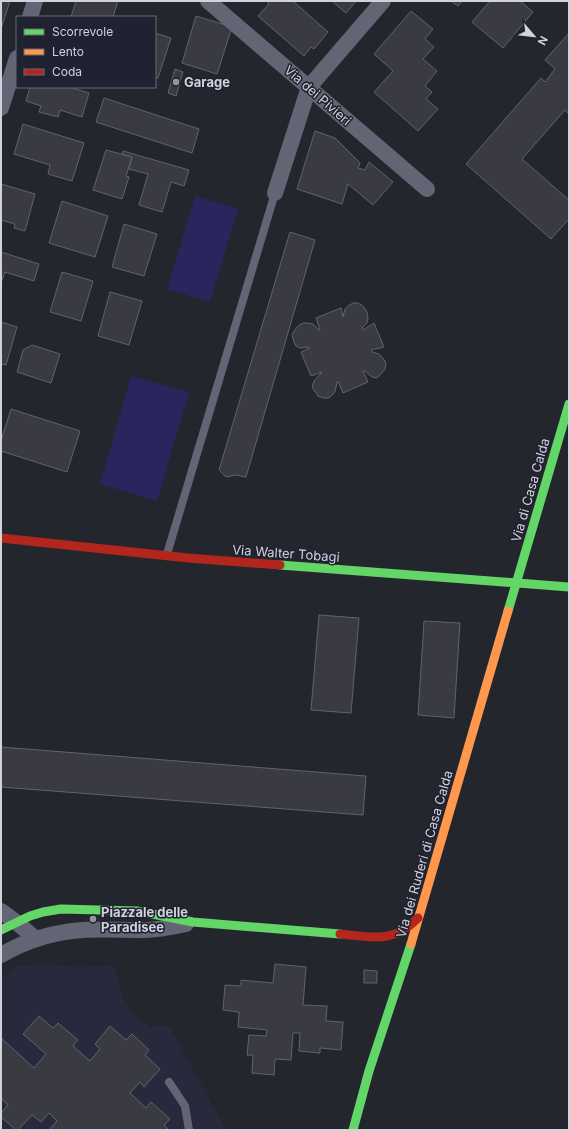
<svg xmlns="http://www.w3.org/2000/svg" width="570" height="1131" font-family="Inter,sans-serif">
<style>
.built{fill:#28293d}
.green{fill:#29255d}
.building{fill:#3a3b42;stroke:#62636a}
.lines{fill:none;stroke-linecap:round;stroke-linejoin:round}
.lane{stroke:#636474;stroke-width:8}
.street{stroke:#636474;stroke-width:16}
.fast{stroke:#63d668;stroke-width:9}
.slow{stroke:#ff974d;stroke-width:9}
.jam{stroke:#b3261e;stroke-width:9}
.poi-dot{fill:#94969f;stroke:#212231;stroke-width:1.5}
.labels{text-anchor:middle;stroke-width:3;stroke-linejoin:round;paint-order:stroke}
.poi-label{font-size:13px;font-weight:bold;fill:#d1d2dc;stroke:#212231;text-anchor:start}
.street-label{font-size:13px;fill:#d1d2dc;stroke:#212231}
</style>
<rect width="100%" height="100%" fill="#24262e"/>
<!-- built -->
<path class="built" d="M41,964l35,3 39,-1 6,28 11,19 17,14 20,-1 57,104h-225v-154l5,-1 13,-9z"/>
<!-- green -->
<g class="green">
<path d="M195,196l43,13 -28,93 -43,-13z"/>
<path d="M131,376l58,16 -32,109 -57,-17z"/>
</g>
<!-- building -->
<g class="building">
<path d="M1,1h9l-9,28z"/>
<path d="M76,1h42l-5,16h-42z"/>
<path d="M268,1h25l35,31 -14,17 -3,-2 -7,9 -46,-40 11,-12 -2,-2z"/>
<path d="M332,1h24l-10,12z"/>
<path d="M451,1h11l-4,5z"/>
<path d="M490,1h30l13,11 -30,36 -31,-26z"/>
<path d="M411,11l22,18 -8,10 9,8 -11,12 14,12 -12,15 7,6 -6,7 12,10 -20,22 -44,-39 19,-21 -19,-17z"/>
<path d="M196,16l36,11 -15,47 -35,-11z"/>
<path d="M155,33l16,5 -13,40 -3,-1z"/>
<path d="M569,33v81l-4,-4 -43,49 47,41v19l-18,20 -85,-75 75,-86 4,4 10,-13 -10,-9z"/>
<path d="M175,69l8,3 -7,24 -8,-3z"/>
<path d="M30,87h39l20,6 -7,24 -22,-7 -2,7 -19,-5 2,-6 -15,-5z"/>
<path d="M104,98l95,31 -7,24 -96,-31z"/>
<path d="M23,124l61,19 -12,38 -24,-7 2,-9 -36,-11z"/>
<path d="M315,131l20,7 25,25 -2,5 7,2 4,-8 24,20 -20,23 -25,-21 -6,20 -45,-15z"/>
<path d="M106,150l26,7 -6,19 3,1 -7,22 -29,-9z"/>
<path d="M123,151l66,19 -5,16 -13,-4 -9,30 -23,-7 9,-31 -19,-5 3,-12 -10,-3z"/>
<path d="M1,184l34,10 -10,37 -11,-3 1,-4 -14,-4z"/>
<path d="M62,201l46,15 -13,41 -46,-14z"/>
<path d="M124,224l33,10 -13,42 -32,-9z"/>
<path d="M290,232l25,8 -69,237 -11,-2 -9,2 -7,-7z"/>
<path d="M1,252l38,12 -5,17 -29,-9 -4,11z"/>
<path d="M62,272l31,9 -12,40 -31,-9z"/>
<path d="M110,292l32,9 -13,44 -31,-9z"/>
<path d="M353,303h5l5,3 4,6 1,6 -1,5 -5,5 1,2 11,-7 10,24 -13,3 1,2 7,2 4,4 3,5 -1,6 -4,5 -4,4 -5,-1 -7,-6h-2l5,11 -25,11 -5,-12 -1,1 -2,10 -6,6h-6l-5,-2 -6,-9 2,-6 8,-9 -11,4 -10,-24 9,-4 -1,-1 -9,1 -4,-2 -2,-4 -2,-7 2,-4 4,-5 5,-3h5l5,1 6,6h1l-4,-12 25,-10 2,9 2,-8 3,-3z"/>
<path d="M1,322l16,5 -11,38 -5,-1z"/>
<path d="M32,345l28,9 -9,29 -34,-11 6,-22z"/>
<path d="M11,409l69,22 -13,41 -66,-21v-10z"/>
<path d="M319,615l40,3 -8,95 -40,-3z"/>
<path d="M424,621l36,2 -6,95 -36,-3z"/>
<path d="M1,747l365,29 -3,39 -362,-28z"/>
<path d="M275,964l31,3 -3,38 24,1 -1,15 17,1 -2,28 -21,-2v5l-21,-2 1,-18h-7l-2,27 -16,-1 -1,16 -22,-2 1,-18h-6l2,-20 17,1 1,-6 -29,-3 1,-15 -16,-2 2,-25 16,1v-6l32,3z"/>
<path d="M364,970l13,1v12h-13z"/>
<path d="M39,1016l14,12 5,-5 20,17 -5,6 17,15 10,-12 -5,-5 15,-18 16,14 6,-6 17,16 -4,5 15,14 -16,18 -4,-5 -10,11 16,15 5,-6 19,17 -6,6 5,5h-120l8,-9 -8,-8 -8,9 -9,-7 -14,15h-2l-15,-13v-4l7,-8 -6,-6 -1,1v-62l33,30 12,-14 -23,-20z"/>
</g>
<g class="lines">
<!-- lane -->
<g class="lane">
<path d="M167,554l108,-361"/>
<path d="M169,1082l16,24 4,24"/>
</g>
<!-- street -->
<g class="street">
<path d="M208,1l219,188"/>
<path d="M30,17l5,-16"/>
<path d="M1,108l16,-50"/>
<path d="M275,193l34,-106 74,-86"/>
<path d="M1,911l15,11 20,17"/>
<path d="M1,955c24,-14 53,-23 82,-25 20,-1 41,0 61,0 14,0 28,-3 42,-6"/>
</g>
<!-- fast -->
<g class="fast">
<path d="M280,565l289,22"/>
<path d="M508,611l61,-207"/>
<path d="M1,930l29,-14 13,-4 18,-3 76,2 56,11 147,12"/>
<path d="M353,1130l16,-59 42,-127"/>
</g>
<!-- slow -->
<path class="slow" d="M411,944l97,-333"/>
<!-- jam -->
<g class="jam">
<path d="M1,538l187,20 92,7"/>
<path d="M340,934c33,3 53,10 78,-16"/>
</g>
</g>
<!-- markers -->
<g class="poi-dot">
<circle cx="176" cy="82" r="4"/>
<circle cx="93" cy="919" r="4"/>
</g>
<g class="labels">
<!-- poi labels -->
<g class="poi-label">
<text x="184" y="87">Garage</text>
<text x="101" y="917">Piazzale delle<tspan x="101" dy="15">Paradisee</tspan></text>
</g>
<!-- street labels -->
<g class="street-label">
<text transform="translate(318 95) rotate(41)" y="5">Via dei Pivieri</text>
<text transform="translate(530 490) rotate(-74)" y="5">Via di Casa Calda</text>
<text transform="translate(286 553) rotate(4)" y="5">Via Walter Tobagi</text>
<text transform="translate(424 854) rotate(-74)" y="5">Via dei Ruderi di Casa Calda</text>
</g>
</g>
<!-- border -->
<rect width="570" height="1131" fill="none" stroke="#d1d2dc" stroke-width="4"/>
<!-- legend -->
<rect x="16" y="16" width="140" height="72" fill="#212231" stroke="#676875"/>
<rect x="24" y="29" width="20" height="6" fill="#63d668" stroke="#676875"/>
<text x="52" y="36" font-size="12" fill="#d1d2dc">Scorrevole</text>
<rect x="24" y="49" width="20" height="6" fill="#ff974d" stroke="#676875"/>
<text x="52" y="56" font-size="12" fill="#d1d2dc">Lento</text>
<rect x="24" y="69" width="20" height="6" fill="#b3261e" stroke="#676875"/>
<text x="52" y="76" font-size="12" fill="#d1d2dc">Coda</text>
<!-- north arrow -->
<g transform="translate(534 36) rotate(118)" stroke="#212231" stroke-width="3" paint-order="stroke">
<path d="M0-3L7 15L0 10L-7 15Z" fill="#d1d2dc"/>
<text y="-6" font-size="11" font-weight="bold" text-anchor="middle" fill="#d1d2dc">N</text>
</g>
</svg>
